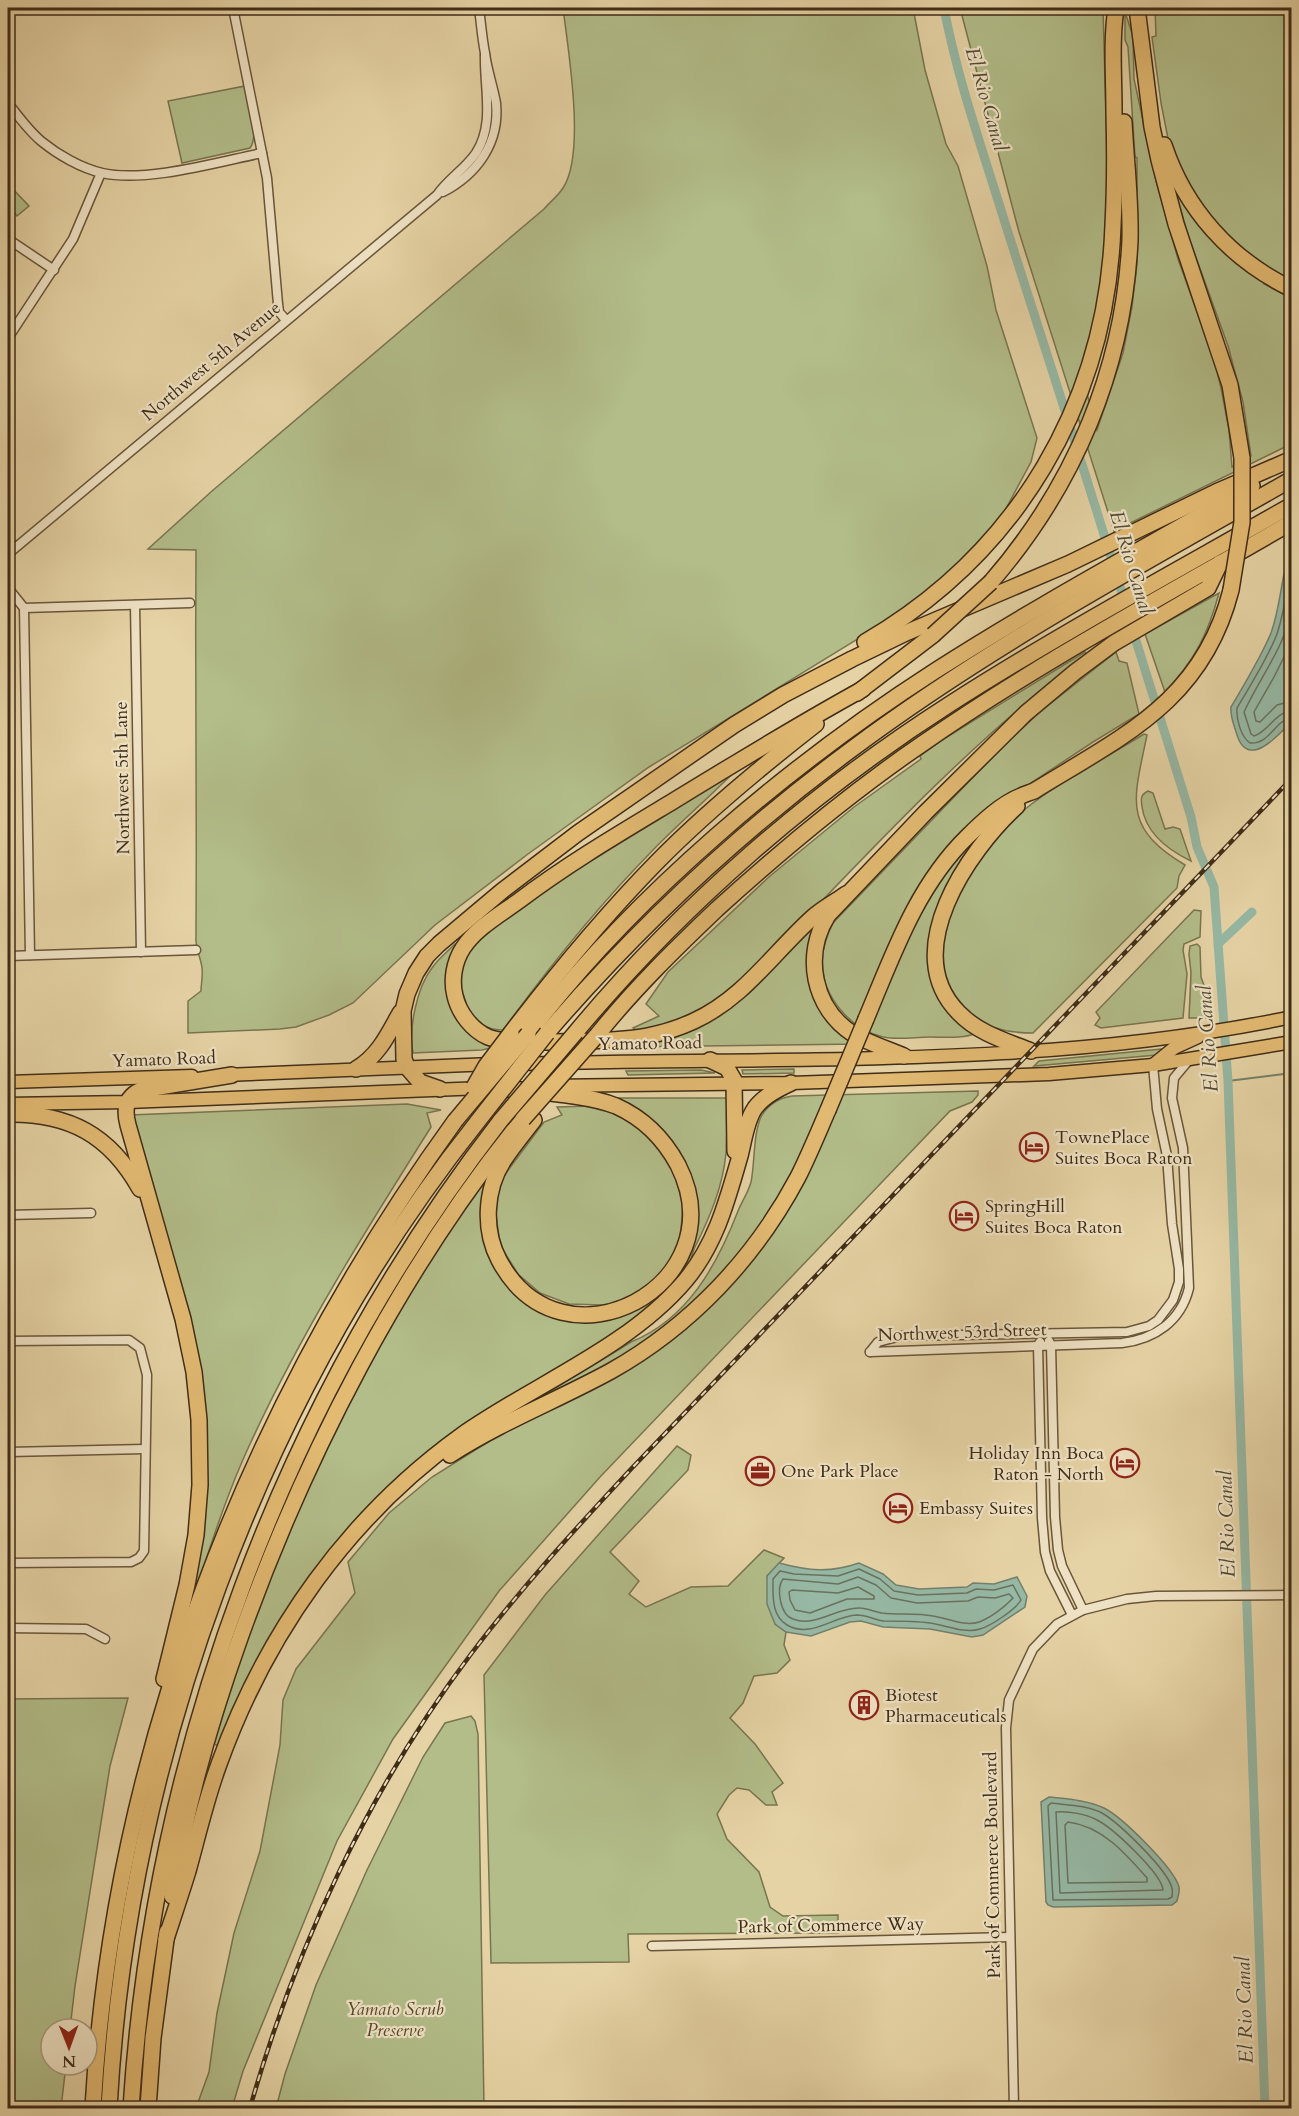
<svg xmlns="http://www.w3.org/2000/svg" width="1299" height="2116" font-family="Cardo,serif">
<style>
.green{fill:#b2bd89;stroke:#787550;stroke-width:1.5}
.water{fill:#96b8a4;stroke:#73806c;stroke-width:1.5}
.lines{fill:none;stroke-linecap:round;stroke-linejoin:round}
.shore{stroke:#6a725e;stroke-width:1.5}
.stream{stroke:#73806c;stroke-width:2}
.canal{stroke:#96b8a4;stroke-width:9}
.street-casing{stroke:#69563a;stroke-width:11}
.primary-casing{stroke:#3f2d17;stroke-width:15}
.highway-casing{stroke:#3f2d17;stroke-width:18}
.street{stroke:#efe2c4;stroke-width:8}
.primary{stroke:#e3ba72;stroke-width:12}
.highway{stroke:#e3ba72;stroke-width:15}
.rail-casing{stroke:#3f2d17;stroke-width:4.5}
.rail{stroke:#efe2c4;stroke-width:2;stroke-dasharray:7;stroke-linecap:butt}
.highway-bridge-casing{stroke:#3f2d17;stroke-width:18;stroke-linecap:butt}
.highway-bridge{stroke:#e3ba72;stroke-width:15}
.labels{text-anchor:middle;stroke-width:4.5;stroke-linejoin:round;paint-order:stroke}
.street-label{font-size:18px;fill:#3f2d17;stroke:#efe2c4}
.poi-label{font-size:18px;fill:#3f2d17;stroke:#efe2c4;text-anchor:start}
.park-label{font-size:18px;font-style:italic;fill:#564a2e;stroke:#efe2c4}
.water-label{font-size:20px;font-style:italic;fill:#504933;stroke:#efe2c4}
</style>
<rect width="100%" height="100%" fill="#e6d3a5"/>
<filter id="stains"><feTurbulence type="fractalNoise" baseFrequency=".00333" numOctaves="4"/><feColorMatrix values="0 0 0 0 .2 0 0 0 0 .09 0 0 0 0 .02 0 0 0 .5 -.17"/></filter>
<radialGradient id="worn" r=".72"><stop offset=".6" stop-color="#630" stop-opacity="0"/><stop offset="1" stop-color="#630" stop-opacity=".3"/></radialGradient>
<!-- green -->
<g class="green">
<path d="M563,8h350l12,62 21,74 12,22 29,100 9,44 41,128 -6,24 -29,54 -51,55 -54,44 -248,152 -121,87 -93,71 -82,78 -24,12 -33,12 -16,2 -92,4v-32l13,-10c0,-7 2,-15 1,-23 -1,-10 -7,-20 -6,-31 1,-129 -1,-258 0,-387l-48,-1 64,-58 332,-282c6,-7 14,-13 19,-21 23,-34 5,-139 0,-180z"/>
<path d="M960,8h143l5,184 -8,112 -19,68 16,58 26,-77 9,-46 5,-43v-106l-2,-1 -7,-110 -3,-7v-28l8,24 1,43 22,102 22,78 36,100 7,29 8,42 3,37 19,-11 -8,-54 -15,-56 -39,-108 -16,-55 93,97 -2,4 27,14v146l-177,87 -95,-299z"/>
<path d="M1155,8h136v276l-26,-15 -60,-53 -34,-62 -10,-51 -9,-66 4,-1z"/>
<path d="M245,86c3,15 15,49 5,62l-68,15 -14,-62z"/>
<path d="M11,187l18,19 -12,10 -9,-11v-15z"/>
<path d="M1219,593c-11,41 -24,67 -54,99l-20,-58z"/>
<path d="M1085,652l1,3c-124,93 -228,209 -335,320l-34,27 -41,20 -39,9 -4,-3 26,-12 -13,-12 22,-32 102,-96 84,-69 67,-48 -1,-3 22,-16z"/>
<path d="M1116,652l3,9 8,2 12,51 -46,28 -100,66 -58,56 -19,27 -22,47 19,-15 35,-57 40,-40 -23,35 -34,95 45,77c-12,6 -32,4 -46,4 -15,0 -32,3 -47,0 -33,-8 -60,-40 -61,-74 0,-14 5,-28 11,-40l171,-178 37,-34z"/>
<path d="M1144,734l3,1c-13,64 -26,92 38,130l-6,11 -2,12 -144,145c-32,0 -65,-9 -81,-40 -4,-9 -8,-17 -10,-26 -7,-49 44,-128 82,-157 36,-29 80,-51 120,-76z"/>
<path d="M736,770c-27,28 -56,52 -83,80 -54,55 -104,117 -150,180 -17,0 -29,-9 -36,-24 -3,-7 -2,-12 -8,-18v-13l9,-26 24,-21 81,-59z"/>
<path d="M1148,791l5,2 12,36 8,-2 7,2 11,32c-23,-11 -45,-27 -49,-54 -1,-8 -2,-12 6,-16z"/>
<path d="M1194,910l7,1 -1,26 -16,7 -1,6 4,24 -4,44 -82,10 -6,-3 5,-7 -4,-6z"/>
<path d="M810,929l2,1c-11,33 -5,70 20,95 7,8 17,13 26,19l-237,3 1,-3 52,-9z"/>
<path d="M455,944l3,3 -10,23 36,72 10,5 -12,3 -69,3c-5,-23 4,-66 19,-85 6,-9 15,-16 23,-24z"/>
<path d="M1197,944l3,3 1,30 11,31 -6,3 1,7h-18l2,-45 -2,-19 1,-8z"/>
<path d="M1162,1049l-5,6 -123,11 5,-5z"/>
<path d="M794,1069v4l-51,1 -1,-4z"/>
<path d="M701,1070l14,3 -87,2 -2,-4z"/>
<path d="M978,1091v4l-6,7 -22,9 -67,70 -283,296 -101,114 -106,148 -56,102 -94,230 -11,37h-36l13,-36 8,-59 17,-80 26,-82 20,-106 3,-45 13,-31 59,-76 -7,-31 41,-49 43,-36 75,-47 85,-40 34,-20 35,-23 44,-36 33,-35 98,-169h-15c-13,30 -25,59 -40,87 -39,71 -102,132 -172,171 -29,16 -60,30 -90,45l112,-68c57,-23 86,-77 107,-131 4,-10 10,-18 13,-29 4,-19 2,-51 11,-67 7,-11 17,-17 30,-19z"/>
<path d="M614,1098h114c-1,18 -1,37 -2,55 -3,33 -16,64 -31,94 -3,6 -4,15 -8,21 -30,48 -96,80 -143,108 -49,29 -99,60 -142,98 -82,73 -144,169 -183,272l-5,-2c17,-56 33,-113 55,-168 55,-140 128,-274 214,-396l6,2 -5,19 33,92c22,6 45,12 67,18 8,2 18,7 27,6 11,0 24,-7 34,-12 49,-30 63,-90 39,-141z"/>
<path d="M407,1104l34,6 -14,3 4,14c-65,103 -130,206 -181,317 -22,47 -38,97 -54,146l-5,-2 12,-163 -73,-310z"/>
<path d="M592,1106l16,5 2,-2 30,19 16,14 18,29 9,34 -3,35 -13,29 -32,29 -31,7 -35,-1 -29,-11 -22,-19 -15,-24 -4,-13 -3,-23 2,-22 5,-15 41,-55 18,-7 -5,-8z"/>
<path d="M677,1446l14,9 -3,15 -78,82 29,29 -10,13 17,13 45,-20 37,-1 36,-36 20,8 -17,18 8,48 11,8 -2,13 6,15 -13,13 -23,3 -11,27 -13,15 25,26 28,39 -11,9 5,13h-11l-17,-15 -12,-2 -8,7 -12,19 10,25 32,33 11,35 13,9 55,-1v18l-210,1 1,28 -138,1 -7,-288 61,-80z"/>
<path d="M128,1698l-18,68 -35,220 -5,43h-19v36h15l-5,43h-53v-409z"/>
<path d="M471,1716l4,5 3,13 6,374h-208l9,-34 31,-89 51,-115 56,-113 22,-34z"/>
</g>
<!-- water -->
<g class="water">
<path d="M1291,569v153c-12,13 -43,48 -54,13 -3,-10 -7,-18 -6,-28 14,-24 29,-48 40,-74 7,-19 9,-39 13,-59z"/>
<path d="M779,1563c30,8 51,10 80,0l24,11 13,11 23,4 48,-2 6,-4 21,1 23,-7 10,19 -2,11 -42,28 -11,2 -42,-8 -47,-2 -22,-6 -11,1 -39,14 -25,-4 -11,-8 -8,-20v-28z"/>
<path d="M1049,1797c18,2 38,3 55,11 18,9 70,60 75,79 1,5 -1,9 -2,14l-5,4 -119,2 -5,-2 -2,-3 -5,-100z"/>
</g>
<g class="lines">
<!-- shore -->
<g class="shore">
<path d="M1292,576l-3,3c-3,18 -6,37 -12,55 -10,26 -26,50 -40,74 -1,11 4,29 13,35 21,1 24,-23 42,-25"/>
<path d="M1292,608c-7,39 -32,69 -48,104l7,22 3,2c15,-5 21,-24 38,-25"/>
<path d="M1292,641l-18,36 -20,35 2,9 4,1 17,-17 15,-4"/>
<path d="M859,1569l21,10 14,12 24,4 49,-2 9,-4 18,1 19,-5 8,15c-5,9 -30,26 -41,29 -16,5 -34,-4 -50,-6 -15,-2 -30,-2 -46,-2 -9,-1 -17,-6 -27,-6 -24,1 -46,24 -70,10 -16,-9 -14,-31 -14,-46l7,-8 14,3 44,2z"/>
<path d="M858,1577l18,8 15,13 26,5 51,-2 10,-4 17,1 14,-4 4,4c-8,9 -23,20 -34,24 -14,5 -32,-4 -46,-6 -17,-3 -34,-1 -51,-3 -7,-1 -15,-5 -22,-5 -24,-1 -44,20 -67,11 -13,-4 -17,-31 -10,-40l55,5z"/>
<path d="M858,1587l16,9v3h-27l-37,14 -15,-3 -5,-10 -1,-8 3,-2 46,3z"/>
<path d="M1051,1803c16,2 36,2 51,10 17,10 65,56 70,75 1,3 0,6 0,9l-4,2 -115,1 -5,-94z"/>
<path d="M1056,1812c13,-1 30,2 41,8 16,8 65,54 66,70l-103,3z"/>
<path d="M1068,1822c34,4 58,32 79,56v4l-79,1 -3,-58z"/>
</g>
<!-- stream -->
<path class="stream" d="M1228,1081l64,-8"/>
<!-- canal -->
<g class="canal">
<path d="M944,8c14,74 40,146 62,218 40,126 81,251 119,377"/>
<path d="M1132,628l59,189 6,30 17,40 14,194 37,1027"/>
<path d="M1218,944l34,-32"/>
</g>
<!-- street casing -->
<g class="street-casing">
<g id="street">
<path d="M233,8l34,170 11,126 1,8 7,8"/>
<path d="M8,103c10,13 20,27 33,38 17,14 40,27 61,32 43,10 116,-11 160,-20"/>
<path d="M443,192c34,-18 57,-49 53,-89 -3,-17 -9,-33 -11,-50 -3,-15 -4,-30 -6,-45"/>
<path d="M8,239l46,31"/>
<path d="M8,338l65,-99 28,-66"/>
<path d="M8,554l429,-359c11,-16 28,-26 39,-42 19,-29 8,-65 9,-98"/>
<path d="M8,588l16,20 166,-5"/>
<path d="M135,605l6,347"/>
<path d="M24,608l6,347"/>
<path d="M8,956l188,-6"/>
<path d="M8,1215l83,-2"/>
<path d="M8,1341l121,-1 11,8 7,27 -3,176 -5,7 -8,4 -123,1"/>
<path d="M1049,1341l2,4 4,172 3,33 4,16 21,44"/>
<path d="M1040,1342l-2,3 4,173 3,34 5,19 22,44"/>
<path d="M870,1352l252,-9c33,-4 59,-22 67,-55l-6,-140 -11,-50 2,-20 15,-18"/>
<path d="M870,1352l8,-10 23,-6 226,-4 22,-6 9,-6 15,-20 6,-18v-13l-7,-45 -5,-68 -10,-47 -4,-44"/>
<path d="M8,1452l137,-3"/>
<path d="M8,1628l78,1 19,10"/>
<path d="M652,1946l358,-9"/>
<path d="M1014,2108l-8,-380 3,-28 24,-51 24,-25 26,-14 44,-11 29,-3 136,-1"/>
</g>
</g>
<!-- primary casing -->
<g class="primary-casing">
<g id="primary">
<path d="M518,1064c258,-8 520,6 774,-47"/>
<path d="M1153,1065l21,-17 24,-11"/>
<path d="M225,1075l267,-11"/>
<path d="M8,1082l184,-6"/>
<path d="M548,1086l243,-3 258,-9 104,-9 139,-23"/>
<path d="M8,1104l119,-2 356,-14"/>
</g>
</g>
<!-- highway casing -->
<g class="highway-casing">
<g id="highway">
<path d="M1137,8l15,119 7,33 17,64 54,161 12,73"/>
<path d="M1164,145c21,64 67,115 128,144"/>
<path d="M991,582c84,-97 133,-214 139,-342 1,-40 -4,-79 -6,-118"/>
<path d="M865,642c153,-89 242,-240 248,-417 2,-38 2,-76 1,-113 0,-36 -3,-70 2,-104"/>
<path d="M857,693l76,-58"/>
<path d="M1017,806c-49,45 -119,146 -58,207 19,20 47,28 72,38"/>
<path d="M846,894c-11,8 -23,14 -33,23 -40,36 -69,81 -119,104 -15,7 -31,12 -47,15 -25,5 -139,10 -159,1 -16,-7 -29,-24 -33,-41 -4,-16 -1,-34 8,-48 13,-20 38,-34 57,-48 49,-37 102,-68 155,-100 62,-38 124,-76 188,-111"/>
<path d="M866,1019c27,-64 50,-132 101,-182 15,-15 34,-33 54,-41 4,-2 8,-3 13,-5 89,-55 169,-90 197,-201"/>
<path d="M576,1032c106,-127 235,-239 374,-328 111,-71 228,-134 342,-199"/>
<path d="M511,1033c46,-60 93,-117 146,-171 49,-50 104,-95 159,-138"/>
<path d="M547,1033c91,-106 193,-201 305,-284 138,-103 291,-185 440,-270"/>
<path d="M528,1034c105,-138 261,-269 407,-363 103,-66 211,-124 317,-185"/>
<path d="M598,1034c36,-45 77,-85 119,-125 65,-59 132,-115 205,-165 118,-82 246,-150 370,-222"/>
<path d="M904,1056c-17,-7 -35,-13 -51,-22 -40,-26 -50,-79 -25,-119l98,-103 100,-99 49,-41 39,-29 94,-55 12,-25"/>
<path d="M710,1060l17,8 7,12 1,71"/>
<path d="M356,1069c22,-13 32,-34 44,-56"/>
<path d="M500,1088c33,4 86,6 116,18 27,12 48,33 62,59 61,120 -116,214 -179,95 -16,-30 -14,-71 5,-100 9,-14 20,-27 30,-40"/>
<path d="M440,1089l-20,-7 -13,-15 -3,-8 -1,-48 4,-17 9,-21 11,-17 12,-12 63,-53 76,-58 156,-108 49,-30 69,-36 56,-27 160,-68 148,-72 76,-33"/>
<path d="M8,1114c61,-1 102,21 132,75"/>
<path d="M450,1455c51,-33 108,-55 161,-84 80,-45 144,-113 187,-194 11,-22 20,-44 30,-67"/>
<path d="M164,1679l23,-94 9,-50 4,-50 -1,-65 -5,-48 -11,-53 -55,-194c-4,-15 -3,-28 13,-35l91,-15"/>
<path d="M172,1896c13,-88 38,-174 68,-258 64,-180 161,-370 283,-519"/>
<path d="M166,1939c7,-22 15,-45 22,-68 10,-36 18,-72 31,-107 47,-131 129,-247 243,-329 71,-50 166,-87 223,-154 31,-37 42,-80 55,-125 4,-15 6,-35 15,-48 9,-12 23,-19 36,-25"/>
<path d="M93,2108c20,-355 154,-700 362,-987"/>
<path d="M109,2108c19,-350 150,-712 369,-987"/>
<path d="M131,2108c23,-355 151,-706 370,-988"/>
<path d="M148,2108l5,-70 14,-106"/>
</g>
</g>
<!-- street -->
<use href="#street" class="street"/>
<!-- primary -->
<use href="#primary" class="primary"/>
<!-- highway -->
<use href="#highway" class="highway"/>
<!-- rail casing -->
<g class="rail-casing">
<path id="rail" d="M250,2108c46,-162 119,-319 221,-454 50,-66 105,-126 161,-186l660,-690"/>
</g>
<!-- rail -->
<use href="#rail" class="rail"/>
<!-- highway-bridge casing -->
<g class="highway-bridge-casing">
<g id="highway-bridge">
<path d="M1231,590l11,-68v-64"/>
<path d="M933,635l58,-53"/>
<path d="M474,1087l12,-21 25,-33"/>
<path d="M828,1110l38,-91"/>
<path d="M523,1119l75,-85"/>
<path d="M501,1120l75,-88"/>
<path d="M455,1121l73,-87"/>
<path d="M478,1121l69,-88"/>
</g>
</g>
<!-- highway-bridge -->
<use href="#highway-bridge" class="highway-bridge"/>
</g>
<!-- icons -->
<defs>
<g id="hotel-ring" transform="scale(1.5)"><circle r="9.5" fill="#efe2c4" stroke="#8f2418" stroke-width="1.5"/><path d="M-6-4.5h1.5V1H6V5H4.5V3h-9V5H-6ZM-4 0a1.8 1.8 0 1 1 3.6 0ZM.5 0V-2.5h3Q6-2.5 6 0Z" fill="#8f2418"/></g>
<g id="office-ring" transform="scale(1.5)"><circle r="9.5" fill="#efe2c4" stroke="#8f2418" stroke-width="1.5"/><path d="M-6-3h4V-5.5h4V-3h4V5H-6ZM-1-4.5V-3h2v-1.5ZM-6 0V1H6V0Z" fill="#8f2418"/></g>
<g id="building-ring" transform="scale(1.5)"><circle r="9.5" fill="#efe2c4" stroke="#8f2418" stroke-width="1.5"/><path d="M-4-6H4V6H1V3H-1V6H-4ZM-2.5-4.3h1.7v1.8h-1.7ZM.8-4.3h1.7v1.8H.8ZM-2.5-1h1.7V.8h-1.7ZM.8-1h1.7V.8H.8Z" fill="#8f2418"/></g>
</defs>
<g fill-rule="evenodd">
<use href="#hotel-ring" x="1034" y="1147"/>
<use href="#hotel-ring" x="964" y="1216"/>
<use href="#hotel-ring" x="1125" y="1463"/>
<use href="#office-ring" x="760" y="1471"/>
<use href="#hotel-ring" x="898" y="1508"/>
<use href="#building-ring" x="864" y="1705"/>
</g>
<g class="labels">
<!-- street labels -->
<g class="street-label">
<text transform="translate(211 361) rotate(-40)" y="6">Northwest 5th Avenue</text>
<text transform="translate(122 778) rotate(-91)" y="6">Northwest 5th Lane</text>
<text transform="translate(650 1043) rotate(-1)" y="6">Yamato Road</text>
<text transform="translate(164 1059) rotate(-2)" y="6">Yamato Road</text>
<text transform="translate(962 1332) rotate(-2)" y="6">Northwest 53rd Street</text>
<text transform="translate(992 1865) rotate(-91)" y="6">Park of Commerce Boulevard</text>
<text transform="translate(831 1925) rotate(-1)" y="6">Park of Commerce Way</text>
</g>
<!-- poi labels -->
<g class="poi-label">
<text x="1055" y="1143">TownePlace<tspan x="1055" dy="21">Suites Boca Raton</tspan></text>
<text x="985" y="1212">SpringHill<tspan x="985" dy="21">Suites Boca Raton</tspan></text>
<text x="1104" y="1459" text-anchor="end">Holiday Inn Boca<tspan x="1104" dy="21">Raton - North</tspan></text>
<text x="781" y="1477">One Park Place</text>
<text x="919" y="1514">Embassy Suites</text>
<text x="885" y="1701">Biotest<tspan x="885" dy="21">Pharmaceuticals</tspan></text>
</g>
<!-- park labels -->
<g class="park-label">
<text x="395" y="2015">Yamato Scrub<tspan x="395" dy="21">Preserve</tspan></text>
</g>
<!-- water labels -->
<g class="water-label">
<text transform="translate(987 99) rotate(74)" y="7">El Rio Canal</text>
<text transform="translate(1132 562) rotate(73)" y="7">El Rio Canal</text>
<text transform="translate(1207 1039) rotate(-94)" y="7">El Rio Canal</text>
<text transform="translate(1226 1524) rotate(-92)" y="7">El Rio Canal</text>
<text transform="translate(1244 2010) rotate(-92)" y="7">El Rio Canal</text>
</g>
</g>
<!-- margin -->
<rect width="1299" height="2116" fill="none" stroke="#e6d3a5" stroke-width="30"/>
<rect x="9" y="9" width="1281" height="2098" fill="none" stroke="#3f2d17" stroke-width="3"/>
<rect x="15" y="15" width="1269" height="2086" fill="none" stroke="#3f2d17" stroke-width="1.5"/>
<!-- north arrow -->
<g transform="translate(69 2047) rotate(179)"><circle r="28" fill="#efe2c4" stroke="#a99a7f" stroke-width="1.5"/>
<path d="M0-4.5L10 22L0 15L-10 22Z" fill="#8f2418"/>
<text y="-9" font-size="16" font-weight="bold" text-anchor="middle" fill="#3f2d17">N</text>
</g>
<rect width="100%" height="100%" filter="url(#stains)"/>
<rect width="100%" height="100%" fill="url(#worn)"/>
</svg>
